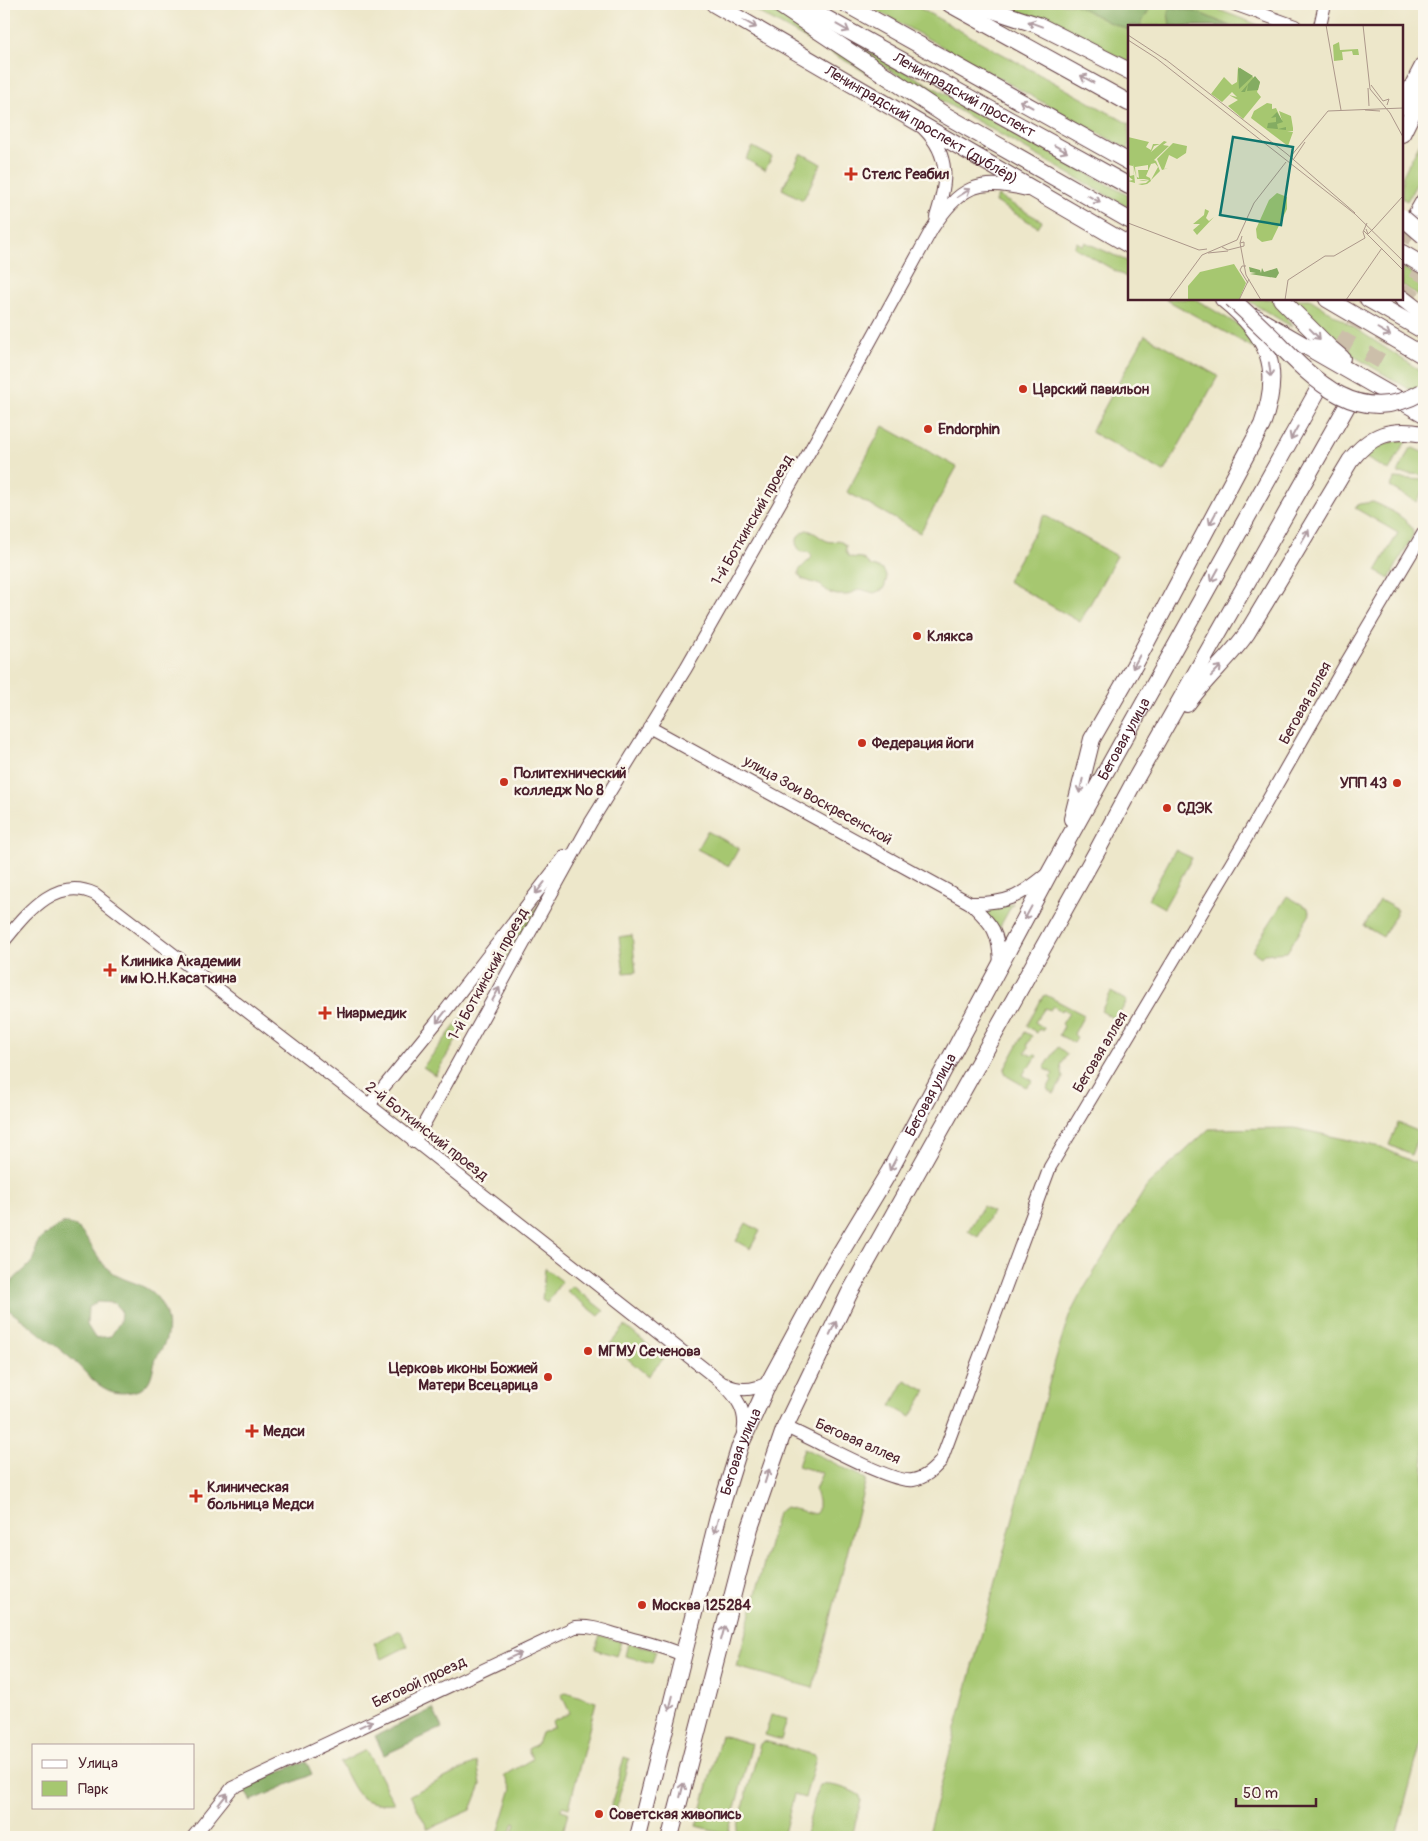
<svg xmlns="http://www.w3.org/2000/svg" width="1428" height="1841" font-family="Pangolin,sans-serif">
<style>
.green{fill:#a6c770;stroke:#78734e}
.forest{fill:#84ac62;stroke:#676646;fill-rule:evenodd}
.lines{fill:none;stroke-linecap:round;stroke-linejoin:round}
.major-tunnel{stroke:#ccbfaa;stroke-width:16;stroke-dasharray:16 8;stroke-linecap:butt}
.minor-casing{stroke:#623d43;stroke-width:14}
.major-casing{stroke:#623d43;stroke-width:18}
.minor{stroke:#fff;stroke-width:12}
.major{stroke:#fff;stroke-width:16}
.major-bridge-casing{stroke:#623d43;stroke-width:18;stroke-linecap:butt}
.major-bridge{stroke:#fff;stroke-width:16}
.oneway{stroke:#ae9aa0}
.poi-dot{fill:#c8321e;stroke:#fbf7ec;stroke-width:2}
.labels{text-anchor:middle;stroke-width:5;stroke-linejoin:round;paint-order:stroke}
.street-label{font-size:15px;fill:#4a1f2b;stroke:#fbf7ec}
.poi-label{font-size:15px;font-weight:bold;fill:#4a1f2b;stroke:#fbf7ec;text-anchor:start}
.inset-road{fill:none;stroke:#ac978a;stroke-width:1}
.view{fill:#0f766e;fill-opacity:0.15;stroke:#0f766e;stroke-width:2.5}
.inset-edge{fill:none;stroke:#4a1f2b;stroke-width:2.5}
</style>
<rect width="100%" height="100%" fill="#fbf7ec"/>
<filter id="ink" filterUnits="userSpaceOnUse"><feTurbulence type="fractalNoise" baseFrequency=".02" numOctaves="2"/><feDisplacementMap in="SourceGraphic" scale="10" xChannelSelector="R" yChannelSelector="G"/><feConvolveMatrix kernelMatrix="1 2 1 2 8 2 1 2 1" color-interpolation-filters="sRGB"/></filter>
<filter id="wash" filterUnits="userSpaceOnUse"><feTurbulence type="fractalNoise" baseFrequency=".0096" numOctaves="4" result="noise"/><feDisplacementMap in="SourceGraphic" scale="20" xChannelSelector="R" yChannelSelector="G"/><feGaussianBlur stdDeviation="1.12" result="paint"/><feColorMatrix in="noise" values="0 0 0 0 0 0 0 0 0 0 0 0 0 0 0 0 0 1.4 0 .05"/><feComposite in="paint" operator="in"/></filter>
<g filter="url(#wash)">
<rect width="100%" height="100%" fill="#ede7ca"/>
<!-- green -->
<g class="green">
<path d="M743,4h28l147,97z"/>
<path d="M865,4h47l217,120v26z"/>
<path d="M998,4h205l58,22h-132v37l-68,-36z"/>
<path d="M818,23l311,173v12l-201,-115 -112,-67z"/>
<path d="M1424,135v35l-17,31 -5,-3v-21z"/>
<path d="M753,147l19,10 -7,13 -19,-11z"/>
<path d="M801,153l20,11 -18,36 -21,-11z"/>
<path d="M998,196l44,25 -4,6 -43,-25z"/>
<path d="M1077,242l6,4 2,-4 44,20v10l-3,5 -52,-30z"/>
<path d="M1402,267l22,14v19l-22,-15z"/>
<path d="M1165,299h30l50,30 14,22z"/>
<path d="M1247,299h28l17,28 -40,-24z"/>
<path d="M1292,299h18l114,74v25l-94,-56z"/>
<path d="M1145,335l73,41 -54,96 -73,-40z"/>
<path d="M883,426l74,41 -37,66 -73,-41z"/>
<path d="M1408,440l-5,6 -14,25 -25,-14c13,-11 26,-17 44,-17z"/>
<path d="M1413,448l11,5v22l-26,-2 11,-23z"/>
<path d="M1395,478l29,2v9l-7,13 -27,-15z"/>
<path d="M1373,502c12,5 42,19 40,33l-24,44 -13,-8 22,-38 -43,-25 4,-4z"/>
<path d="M1044,515l73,41 -37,66 -73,-41z"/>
<path d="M806,530c12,1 19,17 32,10l8,5v6l3,6 13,1 8,7 13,5 4,7 -3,12 -10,4 -14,-4 -12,6h-11l-7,-2 -10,-8 -18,-6 -3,-4v-5l13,-13 -2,-4 -10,-2 -4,-7 2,-8z"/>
<path d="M707,831l32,17 -10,18 -32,-17z"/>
<path d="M1175,850l17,8 -28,50 -16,-9z"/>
<path d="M1287,896l21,12 2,6 -23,38 -23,2 -3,3 -9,-6z"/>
<path d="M544,898l-109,177 -12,-8 76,-98 -1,-12z"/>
<path d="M1380,900l18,10 -15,27 -19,-11z"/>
<path d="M1013,903l-15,27 -17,-22 15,1z"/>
<path d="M632,935l4,37 -12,1 -5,-36z"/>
<path d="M1111,992l16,9 -11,19 -15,-9z"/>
<path d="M1046,995l38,20 -10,19 3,4 -3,5 -15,-8 5,-9 -2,-2 7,-11 -6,-4 -2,2 -8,-5 -3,4 -5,-2 -10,14 9,6 -1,3 -4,-2 -2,4 -10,-7 16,-30z"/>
<path d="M1025,1032l7,4 -5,9 2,2 -4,5 7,4 2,-2 3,2 -7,11 -2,-1 -5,9 10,6 -7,6 -19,-11 -3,-6z"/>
<path d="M1058,1047l9,7 -6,11 2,13 -9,16 -7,-5 5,-9 -2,-2 3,-4 -9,-6z"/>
<path d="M1398,1123l22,9 -9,23 -22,-10z"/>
<path d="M1294,1128l87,19 43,20v564l-28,106h-469l128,-476 14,-45 11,-21 67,-109 62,-57z"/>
<path d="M983,1206l9,6 -14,25 -10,-6z"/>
<path d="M746,1223l14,8 -10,18 -14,-8z"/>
<path d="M545,1268l17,13 -15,22 -5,-3z"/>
<path d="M572,1286l32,25 -5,5 -32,-25z"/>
<path d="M625,1326l39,32 -16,18 -38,-32z"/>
<path d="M905,1380l21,11 -15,26 -20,-11z"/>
<path d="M804,1448l62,31 -53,209 -76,-21 40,-154 8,-6 30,7 3,-4v-9l-3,-11 7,-17 -24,-7z"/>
<path d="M400,1630l8,16 -26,13 -8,-16z"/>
<path d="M600,1635l21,7 -5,14 -21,-7z"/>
<path d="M628,1643l28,7 -4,13 -27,-7z"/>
<path d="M566,1692l30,10 -27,106 -7,-2 -1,4 7,2 -6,25h-30l-19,-5 3,-9 -2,-1 -5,15h-12l15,-49 -8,-12 28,-17 -4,-10 9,-5 4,-11 13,-6 -2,-5 18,-9 -9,-19z"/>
<path d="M771,1715l16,4 -6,21 -16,-5z"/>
<path d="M721,1735l31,9 -24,90 -31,-8z"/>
<path d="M764,1741l51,14 1,3 -11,40 -11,-3 -11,42h-48l25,-93z"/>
<path d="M366,1750l28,53c-38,3 -37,-10 -54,-40z"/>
<path d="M624,1757l5,2 -13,50 -5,-2z"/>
<path d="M477,1762l4,23 -10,25 -43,19 -18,-34z"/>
<path d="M820,1785c10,-2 32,4 40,11l1,5 -9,36h-47l12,-47z"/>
</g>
<!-- forest -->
<g class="forest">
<path d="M1074,4h78l-12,22h-11v4l-21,-8z"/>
<path d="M1170,7l27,5 33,14h-60l-2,-14z"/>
<path d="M65,1223c3,1 8,2 11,4 11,8 21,32 32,42 16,15 36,11 51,31 11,17 12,36 0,53 -8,12 -4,28 -18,36 -9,4 -23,6 -33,1 -16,-7 -26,-23 -40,-34 -14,-12 -29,-23 -44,-35 -7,-5 -16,-10 -20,-17 0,-24 18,-28 30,-45 3,-5 0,-10 3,-15 3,-7 21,-19 28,-21zM97,1302l17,1 7,8 -1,11 -9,14 -16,2 -8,-13 1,-17z"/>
<path d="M433,1709l9,19 -58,27 -9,-19z"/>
<path d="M306,1761l6,13 -61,27 -9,-14z"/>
</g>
</g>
<g filter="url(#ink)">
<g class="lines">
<!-- major-tunnel -->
<g class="major-tunnel">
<path d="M1402,241l10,-19"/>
<path d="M1318,390l51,-91"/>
<path d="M1347,406l77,-139"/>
</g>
<!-- minor casing -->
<g class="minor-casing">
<g id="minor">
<path d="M1234,4l61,22"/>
<path d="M1320,26l5,-22"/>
<path d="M924,129c27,27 23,54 12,88"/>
<path d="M649,727l321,176c23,22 29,29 30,61"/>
<path d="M970,903c37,1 49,-6 77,-29"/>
<path d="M4,941c22,-26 51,-66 91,-47l274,211 352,277c15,14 27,29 22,51"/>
<path d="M369,1105l67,-82 129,-167"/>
<path d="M414,1142l177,-320 95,-154 130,-228 116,-211c27,-42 46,-52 95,-39"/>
<path d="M725,1384c15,8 30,6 44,-2"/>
<path d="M785,1427c26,10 106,57 128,53 12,-2 20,-10 28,-19l109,-294 191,-320 104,-182 79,-133"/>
<path d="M193,1837l39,-49 343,-161c16,-2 32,5 47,9 21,6 41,10 61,19"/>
</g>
</g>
<!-- major casing -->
<g class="major-casing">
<g id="major">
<path id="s1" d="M714,4l415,241"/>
<path d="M778,4l167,111 184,105"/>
<path id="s2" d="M800,4l329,182"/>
<path d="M846,4l283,158"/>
<path d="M950,4l179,99"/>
<path d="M974,4l64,21 91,46"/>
<path d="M1402,106l22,-42"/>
<path d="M1402,134l22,-44"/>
<path d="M1412,222l12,-21"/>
<path d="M1402,253l22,13"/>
<path d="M1402,298l22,17"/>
<path d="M1281,299l48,48 13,11"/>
<path d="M1327,299l97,57"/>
<path d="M1368,299l56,32"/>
<path d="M1255,317l169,97"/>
<path d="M1187,704c18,-26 42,-45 60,-71l103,-172c21,-27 41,-33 74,-27"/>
<path d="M1072,819l20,-80 42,-73 128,-241c21,-57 7,-89 -39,-126"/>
<path id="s3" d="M638,1837l80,-320 22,-71 29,-64 55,-102 65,-108 162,-302 267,-480"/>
<path d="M670,1837l80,-309 35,-101 64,-133 247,-441 39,-73 212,-374"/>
</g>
</g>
<!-- minor -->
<use href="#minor" class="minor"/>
<!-- major -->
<use href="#major" class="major"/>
<!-- major-bridge casing -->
<g class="major-bridge-casing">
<g id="major-bridge">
<path d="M1402,217l22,19"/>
<path d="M1232,299c14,13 28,26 42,40 41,43 86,89 148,53"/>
</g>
</g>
<!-- major-bridge -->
<use href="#major-bridge" class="major-bridge"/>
</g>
<!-- one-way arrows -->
<defs><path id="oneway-shaft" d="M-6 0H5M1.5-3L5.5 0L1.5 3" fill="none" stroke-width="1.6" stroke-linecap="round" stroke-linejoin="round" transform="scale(1.25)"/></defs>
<g class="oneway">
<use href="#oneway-shaft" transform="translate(750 24) rotate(30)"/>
<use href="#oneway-shaft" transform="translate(1035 24) rotate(-160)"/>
<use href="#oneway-shaft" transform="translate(843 28) rotate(29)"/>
<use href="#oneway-shaft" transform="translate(1087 79) rotate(-151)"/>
<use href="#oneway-shaft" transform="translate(1026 104) rotate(-151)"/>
<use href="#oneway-shaft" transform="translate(1061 149) rotate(29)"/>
<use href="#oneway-shaft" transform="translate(964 193) rotate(-32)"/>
<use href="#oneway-shaft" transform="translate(1094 199) rotate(30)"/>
<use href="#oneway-shaft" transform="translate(1384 332) rotate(30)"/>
<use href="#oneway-shaft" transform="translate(1315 334) rotate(46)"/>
<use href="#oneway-shaft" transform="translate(1270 370) rotate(82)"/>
<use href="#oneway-shaft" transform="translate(1294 433) rotate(119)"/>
<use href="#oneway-shaft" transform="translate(1213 518) rotate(118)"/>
<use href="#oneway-shaft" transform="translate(1305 536) rotate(-59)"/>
<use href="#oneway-shaft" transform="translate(1215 575) rotate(119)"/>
<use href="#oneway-shaft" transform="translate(1136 662) rotate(118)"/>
<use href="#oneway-shaft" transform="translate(1216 671) rotate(-46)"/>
<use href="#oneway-shaft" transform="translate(1081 786) rotate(103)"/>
<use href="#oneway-shaft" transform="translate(540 888) rotate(128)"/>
<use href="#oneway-shaft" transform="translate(1028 913) rotate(118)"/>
<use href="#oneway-shaft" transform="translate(496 994) rotate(-61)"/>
<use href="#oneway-shaft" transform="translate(441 1017) rotate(128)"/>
<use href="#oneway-shaft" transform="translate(893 1164) rotate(118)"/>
<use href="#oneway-shaft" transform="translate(833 1328) rotate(-64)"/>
<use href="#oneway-shaft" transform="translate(767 1476) rotate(-72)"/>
<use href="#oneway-shaft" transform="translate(716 1526) rotate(105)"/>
<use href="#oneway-shaft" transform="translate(723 1633) rotate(-75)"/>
<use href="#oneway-shaft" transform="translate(514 1656) rotate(-25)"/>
<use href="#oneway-shaft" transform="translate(671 1703) rotate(104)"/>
<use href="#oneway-shaft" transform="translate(366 1724) rotate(-24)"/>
<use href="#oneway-shaft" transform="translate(682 1790) rotate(-76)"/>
<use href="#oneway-shaft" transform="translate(223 1799) rotate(-52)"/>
</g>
</g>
<!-- markers -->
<g class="poi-dot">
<path d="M848.5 166.5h5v5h5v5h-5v5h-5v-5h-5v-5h5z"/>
<circle cx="1023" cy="389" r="5"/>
<circle cx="928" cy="429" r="5"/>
<circle cx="917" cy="636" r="5"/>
<circle cx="862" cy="743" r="5"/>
<circle cx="504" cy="782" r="5"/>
<circle cx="1397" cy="783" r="5"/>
<circle cx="1167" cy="808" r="5"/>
<path d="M107.5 962.5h5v5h5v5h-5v5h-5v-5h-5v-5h5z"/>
<path d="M322.5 1005.5h5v5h5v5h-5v5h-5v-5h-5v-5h5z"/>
<circle cx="588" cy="1351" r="5"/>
<circle cx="548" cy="1377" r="5"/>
<path d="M249.5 1423.5h5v5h5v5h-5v5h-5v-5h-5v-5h5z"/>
<path d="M193.5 1488.5h5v5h5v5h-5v5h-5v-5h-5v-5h5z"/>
<circle cx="642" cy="1605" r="5"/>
<circle cx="599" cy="1814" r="5"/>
</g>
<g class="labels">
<!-- street labels -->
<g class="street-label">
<text dy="5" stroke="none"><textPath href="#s2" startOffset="188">Ленинградский проспект</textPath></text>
<text dy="5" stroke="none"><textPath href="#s1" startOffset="240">Ленинградский проспект (дублёр)</textPath></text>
<text transform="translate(752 520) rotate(-60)" y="5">1-й Боткинский проезд</text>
<text transform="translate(1305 703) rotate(-61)" y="5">Беговая аллея</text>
<text dy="5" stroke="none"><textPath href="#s3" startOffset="1209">Беговая улица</textPath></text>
<text transform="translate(818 800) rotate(29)" y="5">улица Зои Воскресенской</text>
<text transform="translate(488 974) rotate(-61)" y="5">1-й Боткинский проезд</text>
<text transform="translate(1100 1052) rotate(-59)" y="5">Беговая аллея</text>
<text dy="5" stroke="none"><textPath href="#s3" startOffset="804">Беговая улица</textPath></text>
<text transform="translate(427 1131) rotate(38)" y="5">2-й Боткинский проезд</text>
<text transform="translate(858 1441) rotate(24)" y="5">Беговая аллея</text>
<text dy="5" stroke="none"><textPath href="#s3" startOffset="399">Беговая улица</textPath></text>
<text transform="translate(419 1682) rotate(-25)" y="5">Беговой проезд</text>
</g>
<!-- poi labels -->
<g class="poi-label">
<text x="862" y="179">Стелс Реабил</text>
<text x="1033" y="394">Царский павильон</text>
<text x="938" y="434">Endorphin</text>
<text x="927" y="641">Клякса</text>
<text x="872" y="748">Федерация йоги</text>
<text x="514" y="778">Политехнический<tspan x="514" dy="17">колледж № 8</tspan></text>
<text x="1387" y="788" text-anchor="end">УПП 43</text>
<text x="1177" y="813">СДЭК</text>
<text x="121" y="966">Клиника Академии<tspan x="121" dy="17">им Ю.Н.Касаткина</tspan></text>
<text x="336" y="1018">Ниармедик</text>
<text x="598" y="1356">МГМУ Сеченова</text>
<text x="538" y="1373" text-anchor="end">Церковь иконы Божией<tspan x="538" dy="17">Матери Всецарица</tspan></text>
<text x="263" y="1436">Медси</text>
<text x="207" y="1492">Клиническая<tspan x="207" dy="17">больница Медси</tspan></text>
<text x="652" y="1610">Москва 125284</text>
<text x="609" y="1819">Советская живопись</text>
</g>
</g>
<!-- overview -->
<g transform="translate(1128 25)">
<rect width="275" height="275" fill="#ede7ca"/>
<path d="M211,17l1,8 18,-1 1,6h-6l-1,-4 -10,1 1,8 -9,1 -1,-16zM110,42l22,15 -3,10 4,5 -18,22 -15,-13 10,-6 -9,-5 8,2 -5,-5 -10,10 -11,-8 13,-17 8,8 5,-3zM139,78l5,1v5l4,-1 6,13 -3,-10 12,5 2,12v3h-6l6,1 -5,14 -37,-28 3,-7zM0,112l21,5 -3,5 5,3 2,-6h7l-6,2 -3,6 13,-11 3,1 -4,3 6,1 -15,14 2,1 4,10 -9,9 7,-13 -3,-4 -4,1 -5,12 4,2 1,3 -4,3 -5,1 -4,-1 8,-1 3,-3 -7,1h-3l10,-2h-12l-1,-10 1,8 2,1 -1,-8h10v-5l-13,2 1,10 -3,-13 2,19 -7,-2 5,-1 -5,-4 1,-8 1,8 4,-1 -1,-9 -5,-1zM45,118l14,3 -1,7 -9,6 -8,-4 -5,14 4,-1 -6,2 -5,-11zM149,168l10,4v12l-15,31 -10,2 -5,-4 -1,-9 13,-29zM77,184l4,2 -3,7 3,3 5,-4 -17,18 -4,-5 7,-6h-7l11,-9zM106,239l12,19 -7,17h-51v-14l12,-14z" fill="#a6c770"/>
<path d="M112,43l13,8 -14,13 -1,-20zM127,51l5,6 -2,8 -11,1 1,-7 -3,8h-4zM149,87l6,10 -6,2 1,5 8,-2v3l-19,-2 1,-5 8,-1v-5l-5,1zM121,242l11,3 1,3 1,-5 2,4 13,-4 2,5 -3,5 -26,-4 6,-1 -6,-1z" fill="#84ac62"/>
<path class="inset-road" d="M198,0l15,85M235,0l7,64 20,24 13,24M0,10l38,25M0,15l28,18 199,156M37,34l122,95 68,59M243,60l12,16 6,-2 -2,6M240,63l1,18M237,85l15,1M163,131l37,-45 75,-3M165,135l12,-18M226,188l49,48M0,198l71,27 8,-1M238,204l2,5 6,-6 29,-32M236,206l39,39M114,211l-2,7 6,32 15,25M94,222l6,3 16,-4v-4l-4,1M80,228l20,-2M118,241h-4l-2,4 8,13M160,255l37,-24h9l31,-18 -2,-6 4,-9M41,275l33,-45 35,-15 17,-37 32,-41M111,275l10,-21M157,275l3,-20M218,275l36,-52"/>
<path class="view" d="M105,112l60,10 -12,78 -61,-10z"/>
<rect width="275" height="275" class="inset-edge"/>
</g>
<!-- margin -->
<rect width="1428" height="1841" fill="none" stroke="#fbf7ec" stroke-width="20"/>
<!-- legend -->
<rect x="32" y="1744" width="162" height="65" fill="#fbf7ec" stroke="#b4a19f"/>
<rect x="42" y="1760" width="25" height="8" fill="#ffffff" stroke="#b4a19f"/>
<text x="78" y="1768" font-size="15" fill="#4a1f2b">Улица</text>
<rect x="42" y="1781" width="25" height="15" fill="#a6c770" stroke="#b4a19f"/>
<text x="78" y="1794" font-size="15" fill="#4a1f2b">Парк</text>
<!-- scale -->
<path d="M1236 1798v8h80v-8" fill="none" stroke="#4a1f2b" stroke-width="2.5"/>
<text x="1243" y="1798" font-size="15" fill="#4a1f2b" stroke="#fbf7ec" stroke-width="4" paint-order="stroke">50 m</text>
</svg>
